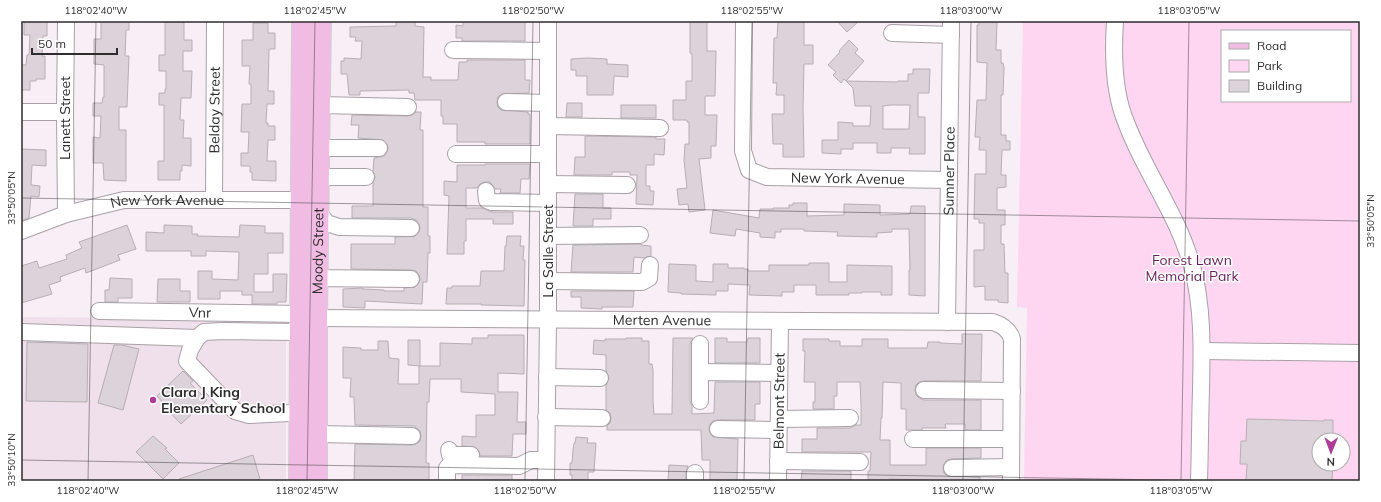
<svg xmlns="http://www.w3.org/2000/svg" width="1381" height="502" font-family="Mulish,sans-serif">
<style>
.built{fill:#f0e0eb}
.green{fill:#fed6f2;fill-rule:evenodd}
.building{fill:#dbd3d9;stroke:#b7aeb4;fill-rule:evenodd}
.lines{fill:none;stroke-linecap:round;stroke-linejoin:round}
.minor-casing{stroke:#a8a0a6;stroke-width:18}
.major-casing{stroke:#d1d1d1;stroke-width:22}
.minor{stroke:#fff;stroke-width:16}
.major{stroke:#f1bce3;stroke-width:20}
.ticks{fill:none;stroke:#2f2c2e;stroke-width:1;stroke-opacity:0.45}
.poi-dot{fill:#ae3c97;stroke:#fff;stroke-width:1.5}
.labels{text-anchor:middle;stroke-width:3;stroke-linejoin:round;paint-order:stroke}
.street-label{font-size:14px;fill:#2f2c2e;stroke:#fff}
.park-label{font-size:14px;fill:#681e5a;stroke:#fff}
.poi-label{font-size:14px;font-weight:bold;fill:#2f2c2e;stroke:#fff;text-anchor:start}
.neatline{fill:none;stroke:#2f2c2e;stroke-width:1.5}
.ticks-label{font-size:10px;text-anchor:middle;fill:#2f2c2e}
</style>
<rect width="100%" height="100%" fill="#f7eff5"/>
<!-- built -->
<path class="built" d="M21,317l265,2v162h-265z"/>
<!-- green -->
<path class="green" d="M1023,21h337v460h-336l3,-173 -10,-1zM1222,31h128v70h-128zM1319,440h24v24h-24z"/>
<!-- building -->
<g class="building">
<path d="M24,21h23v15h-4l-1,20h3v23h-9v2h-6v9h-9v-25h5l1,-10h2l1,-20h-6z"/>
<path d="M101,21h28v9h-3l-1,26h4l-2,51h-8v23h7v51l-22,-1 -1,-17h-10v-26l7,1 1,-22h-8v-13h9l1,-6h1v-32l-10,-1v-25h7z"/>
<path d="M396,21h19v5l9,1 -1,50h8v3h27l1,-18h8v-2h58v20h5l-1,13 -27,1 -4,3 -1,5 1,5 3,3 27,2v2h2v30h-45v-2h-28v-18h-14v-8h-2v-16h-26l-1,-7h-5v-3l-49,1v4h-11l-2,-21h-6v-13h3v-3l17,1 1,-18h-7l1,-4h-6v-10l46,-1z"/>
<path d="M463,21h62v20h-63v-3h-6v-13l7,1z"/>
<path d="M690,21h17v30h9l-1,45h-10v19h12l-1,31h-5v12l-12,1 6,51 -16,2 -1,-8 -9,1 -2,-16 10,-1 -3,-28 1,-16h4v-22h-2v-2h-14v-20h13v-19h6v-27l-2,-1z"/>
<path d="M778,21h26v24h9v19h-9l-1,44 1,49h-21v-13h-10l-1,-30h12v-19h-8l1,-12h-4l1,-45h3z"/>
<path d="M837,21h22l-12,11z"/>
<path d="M979,21h18l-1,29h5v13h2l1,5 -1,27h-2v40h5v6h4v9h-8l-1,25h5v12l-9,1v22h8v15h-4v19h3l1,29h3v30l-10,-1v-2h-13v-14l-11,1v-37h10v-27h-5v-4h-5l1,-45h11v-24h-7l1,-13h-5l2,-37h9l1,-37 -10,-1v-37h2z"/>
<path d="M165,22h19v18h8v11h-9v20h9l-1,27h-10l-1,22h4l-1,18h8v28l-9,-1v6h-2v9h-22v-19h6v-56h-5v-12h6v-4h1v-18h-7v-16h6z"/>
<path d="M253,23h15v10h7v16h-6l-1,42h6v13h-7l-1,19h2v3h7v14h-7l-1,21h9v20l-24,-1v-8h-2v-6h-9v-13h7l1,-21h-8l1,-28h9v-20h-2l1,-18h-8v-26h11z"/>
<path d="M849,40l9,9 -3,4 9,8 -18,20 52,1v-1h10v-7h5v-5h17l-1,24h-11v24h7v37h-16l1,-6h-19v5h-14v-10h-24v6h-12v5l-19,-1v-13h16v-18l15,1v3h17l1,-20h-16l-2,-18 -9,-9 -3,4 -8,-8 3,-3 -8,-7 12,-13 -1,-1zM891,105h19l-1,24h-26v-23z"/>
<path d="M587,58l20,1v5l21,1v12l-14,-1 -1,19h-26v-19h-11v-6h-5v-11z"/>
<path d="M567,103h15v14h-16z"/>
<rect x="621" y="105" width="35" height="13"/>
<path d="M416,112h5l-1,18h3v77h5v29h2v17h-2l-1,29h-4l-1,22 -57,-3v7l-22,-1v-18l20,-1v1l21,1v1h20v-3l11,-1 4,-4 1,-4 -1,-4 -3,-4 -5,-1 -60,-1v-25h44v-7l20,-1 4,-4 1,-4 -1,-4 -3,-4 -5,-2h-59v-12h21v-23l2,-6 -2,-6 1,-13 10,-2 3,-4 1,-4 -1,-4 -4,-4 -25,-2 1,-13h-8l1,-10 56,1 4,-1z"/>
<path d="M585,136l71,1v2h9l-1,16 -10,-1v11h-8v21h4v5h4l-1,14 -17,-1 1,-29h-7v-3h-18v3h-38l1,-18h10z"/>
<path d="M21,149l25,1v16l-14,-1 -1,20 9,1 -1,11 -8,-1 -2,22 -8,3z"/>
<path d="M485,164h45l-1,15h-8l-1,14h-20l1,-4h-6l-5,-7h-5l-5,2 -3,4h-11v20h16l10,4h21v12h-20v-5h-27v22h-2v13h-17l2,-58 -5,-1v-14l13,1v-17h28z"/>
<path d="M575,194h28v14h8v11h-18v7h-20z"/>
<path d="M793,203h14v13l37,-1v-11l36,1v10l30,-1 1,-8h14v90l-16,-1v-25h1l-1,-41h-17v3l-15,1v4l-40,-1 1,-4 -34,-1v-2h-23v3h-6v6l-15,-1v-4l-24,-4 -1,7 -25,-3 3,-23 46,8 1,-9h13v-1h16v-3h4z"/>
<path d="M127,225l9,24 -18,6 2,5 -34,13 -1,-5 -25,9 1,4 -12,4 3,9 -31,9v-37l16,-5 2,7 28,-9 -1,-4 16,-7 -3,-6z"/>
<path d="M164,225l28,1v8h6l-1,2 42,1 1,-12 25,1v7h18v20h-15v21h-14v18h19v-18h14l-1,28h-9v2h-25v-9h-10v-4h-22v8h-22v-28h14v8l26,1 1,-28 -33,-1v5h-15v-5h-45v-19l18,1z"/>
<path d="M507,236h14l-1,10h4l-1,14h2l-1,46 -43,-1v-1h-35l1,-16h5v-2h28l1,-15h23l1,-25h1z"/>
<path d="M641,244v1l10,1v10l-7,2 -10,-1 -1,15h-62l2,-27z"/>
<path d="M809,263h20v19h18v-17l45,1v29h-11v-3h-19v1h-13v2h-33v-10h-22v7h-12v4l-33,-1 1,-10 -22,-1v7h-12v4l-35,-1v-1l-13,-1 1,-28 27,1v16l17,1v-18h15v4h16v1h4v2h21v-6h40z"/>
<path d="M110,278l22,1v19h-14v4h-13v-12h4z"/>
<path d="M158,279h22v12h10v11h-33z"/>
<path d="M571,291h63l-1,16h-31v2l-21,-1v-11h-10z"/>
<path d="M962,334h20l-1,47h-57l-5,1 -3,3 -1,5 1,5 3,3 5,2h57v30h-16v-6h-20l1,4h-24v2h-16v-21h-5v-26l-18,-1 -1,36h-1l-1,22h10v25h36v-17h55v10l-30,1 -4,1 -3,4 -1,4 1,5 4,3 32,1v3l-52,1v-1l-39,-1v2h-21v-10h2l1,-19h-69v-13h15v-11h33l6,-3h5v-20l-1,-23h-23v14h-3v13h-21v-7h2v-20h-11l1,-31h-2v-12h26v2h11v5h22v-7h26v9h39l1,-6h12v1l22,1z"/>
<path d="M488,335h36v39l-26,-1v19h20l-1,30h9v12h-13l-1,22h-32l-1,-5 -4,-4 -13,-1v-10l14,1v-22h19v-21l-34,-2v-13h-31l-1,23h-2l-1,61h3v18h-75l1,-37 57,1 4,-1 4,-3 1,-5 -1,-5 -5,-4v-1l-60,-1 -1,-28h-4l1,-19h-8v-31l18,1v2h17v-9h10l1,17 10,1 -1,25h21v-18h21v-23l32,1v-6h16z"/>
<path d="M626,338h16v3h7v23h3l1,6v31l1,13h18l1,-76h20l-3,6v57l2,5v8l22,-1 1,-31h45v22h-5v16h-37l-5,1 -3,3 -1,4 1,5 3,4 25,2 -1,42h-27v-21h-8l-1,-30h-94v-4l3,-3 1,-5 -1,-5 -4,-3v-25l3,-7 -3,-7v-16l-13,-1 1,-14 11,1v-2h21z"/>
<path d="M715,338h12v4h20l1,-4h12v25h-45z"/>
<path d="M408,340h12v26l-12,-1z"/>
<path d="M27,342l61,2 -1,58 -61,-1z"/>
<path d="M114,345h8l17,4 -16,61 -25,-7z"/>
<path d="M183,371l10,10 -3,2 17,17 -26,24 -18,-19 1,-1 -7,-8z"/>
<path d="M1247,419l77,2v-1h9v20h-14v24h14l-1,17h-86l1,-17h-7l1,-23h5z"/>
<path d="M153,436l14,12 -2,1 14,14 -16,16 -27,-27z"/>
<path d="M576,437l12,1 -1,5h9l-2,29h-6v9h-16v-6h-2v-12h2l1,-13 1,-7h1z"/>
<path d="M253,455l7,24 -7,2h-74v-2z"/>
<path d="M669,465l19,1 -2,7v8h-18z"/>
<path d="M802,471h49v10h-50z"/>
<rect x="462" y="475" width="50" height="6"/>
</g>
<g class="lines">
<!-- minor casing -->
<g class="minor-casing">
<g id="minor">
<path id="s1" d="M744,21l-1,130 6,19 18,7 182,3"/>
<path d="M1115,21c-2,31 -2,64 8,93 18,53 54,98 69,152 11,40 10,83 9,124 -1,30 -1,61 -2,91"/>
<path d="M892,33l59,2"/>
<path d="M453,50l95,1"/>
<path d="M506,102l42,1"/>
<path d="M320,105l88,2"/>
<path d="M21,112h44"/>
<path d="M548,126l112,2"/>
<path d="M319,148h60"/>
<path d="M456,154h92"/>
<path d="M307,177h59"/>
<path d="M548,184l79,1"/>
<path d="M486,191l1,9 5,2 56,1"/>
<path id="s2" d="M214,199l1,-178"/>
<path d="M313,213h6l8,10 12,4 72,1"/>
<path d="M66,214l-1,-102 1,-91"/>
<path id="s3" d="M21,231l45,-17 58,-14h189"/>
<path d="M548,236l92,-1"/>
<path d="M307,278l104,1"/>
<path d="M548,281l94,1 7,-4 1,-13"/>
<path id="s4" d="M99,311l201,3"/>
<path id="s5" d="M317,318l676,4c9,3 16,7 19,17l-1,142"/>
<path id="s6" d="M947,322l4,-301"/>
<path d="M21,332l176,6"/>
<path d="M300,332l-77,-1 -19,1 -7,6 -7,12 -3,11 48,50 14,4 61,-3"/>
<path d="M700,344v57"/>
<path d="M1202,351l158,2"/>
<path d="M700,372l79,1"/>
<path d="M547,377l53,1"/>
<path d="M924,390l88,1"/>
<path d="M546,417l56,1"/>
<path d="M779,419l71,-1"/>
<path d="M718,429l60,1"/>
<path d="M318,434l94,2"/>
<path d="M913,439h98"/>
<path d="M449,450l1,5h21"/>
<path d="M778,461l82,1"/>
<path d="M952,468l59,-1"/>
<path d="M447,479v-11l3,-3 69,1 12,-6h15"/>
<path d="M546,481l2,-162v-298"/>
<path d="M695,481v-8"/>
<path id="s7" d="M778,481l2,-160"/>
</g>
</g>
<!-- major casing -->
<g class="major-casing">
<g id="major">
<path d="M299,481l3,-460"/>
<path id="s8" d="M317,481v-163l4,-297"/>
</g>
</g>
<!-- minor -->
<use href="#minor" class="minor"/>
<!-- major -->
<use href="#major" class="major"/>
</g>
<!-- ticks -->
<path class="ticks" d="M21,198l1339,23M21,460l1199,21M88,481l8,-460M307,481l8,-460M525,481l8,-460M744,481l8,-460M963,481l8,-460M1181,481l8,-460"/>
<!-- markers -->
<circle class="poi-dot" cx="153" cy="400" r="4"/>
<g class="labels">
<!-- street labels -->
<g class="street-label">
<text dy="5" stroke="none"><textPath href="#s2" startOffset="89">Belday Street</textPath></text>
<text transform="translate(65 118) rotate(-90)" y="5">Lanett Street</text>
<text dy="5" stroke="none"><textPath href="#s6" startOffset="151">Sumner Place</textPath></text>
<text dy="5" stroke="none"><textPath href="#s1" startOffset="250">New York Avenue</textPath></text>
<text dy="5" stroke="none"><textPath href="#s3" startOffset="151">New York Avenue</textPath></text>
<text dy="5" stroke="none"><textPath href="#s8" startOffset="230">Moody Street</textPath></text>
<text transform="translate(548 251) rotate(-90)" y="5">La Salle Street</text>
<text dy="5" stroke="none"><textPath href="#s4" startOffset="101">Vnr</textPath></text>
<text dy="5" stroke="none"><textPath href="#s5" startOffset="345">Merten Avenue</textPath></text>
<text dy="5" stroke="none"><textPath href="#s7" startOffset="80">Belmont Street</textPath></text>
</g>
<!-- park labels -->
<g class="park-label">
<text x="1192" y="265">Forest Lawn<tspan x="1192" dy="16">Memorial Park</tspan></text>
</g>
<!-- poi labels -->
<g class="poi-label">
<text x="161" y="397">Clara J King<tspan x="161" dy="16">Elementary School</tspan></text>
</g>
</g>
<!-- border -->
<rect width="1381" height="502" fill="none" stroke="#ffffff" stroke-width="44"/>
<!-- legend -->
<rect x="1221" y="30" width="130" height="72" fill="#ffffff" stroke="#acabab"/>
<rect x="1229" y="43" width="20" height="6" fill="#f1bce3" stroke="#acabab"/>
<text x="1257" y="50" font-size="12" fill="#2f2c2e">Road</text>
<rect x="1229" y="60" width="20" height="12" fill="#fed6f2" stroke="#acabab"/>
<text x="1257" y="70" font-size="12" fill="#2f2c2e">Park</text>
<rect x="1229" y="80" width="20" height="12" fill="#dbd3d9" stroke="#acabab"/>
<text x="1257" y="90" font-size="12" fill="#2f2c2e">Building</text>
<!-- north arrow -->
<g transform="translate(1331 452) rotate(181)"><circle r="19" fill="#ffffff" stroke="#acabab"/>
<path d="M0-3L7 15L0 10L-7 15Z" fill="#ae3c97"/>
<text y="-6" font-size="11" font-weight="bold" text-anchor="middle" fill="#2f2c2e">N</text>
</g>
<!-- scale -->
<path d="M32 48v6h85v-6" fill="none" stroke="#2f2c2e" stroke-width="2"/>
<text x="38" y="48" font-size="12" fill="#2f2c2e" stroke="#ffffff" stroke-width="3" paint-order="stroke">50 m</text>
<rect x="22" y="22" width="1337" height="458" class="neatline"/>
<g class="ticks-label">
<text x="96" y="14">118°02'40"W</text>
<text x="315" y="14">118°02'45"W</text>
<text x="533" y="14">118°02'50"W</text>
<text x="752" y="14">118°02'55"W</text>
<text x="971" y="14">118°03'00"W</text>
<text x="1189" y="14">118°03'05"W</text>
<text transform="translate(11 198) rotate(-90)" y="4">33°50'05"N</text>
<text transform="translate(1370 221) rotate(-90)" y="4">33°50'05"N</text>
<text transform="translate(11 460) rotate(-90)" y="4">33°50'10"N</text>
<text x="88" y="494">118°02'40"W</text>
<text x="307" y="494">118°02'45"W</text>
<text x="525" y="494">118°02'50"W</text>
<text x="744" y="494">118°02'55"W</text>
<text x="963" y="494">118°03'00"W</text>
<text x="1181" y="494">118°03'05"W</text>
</g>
</svg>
